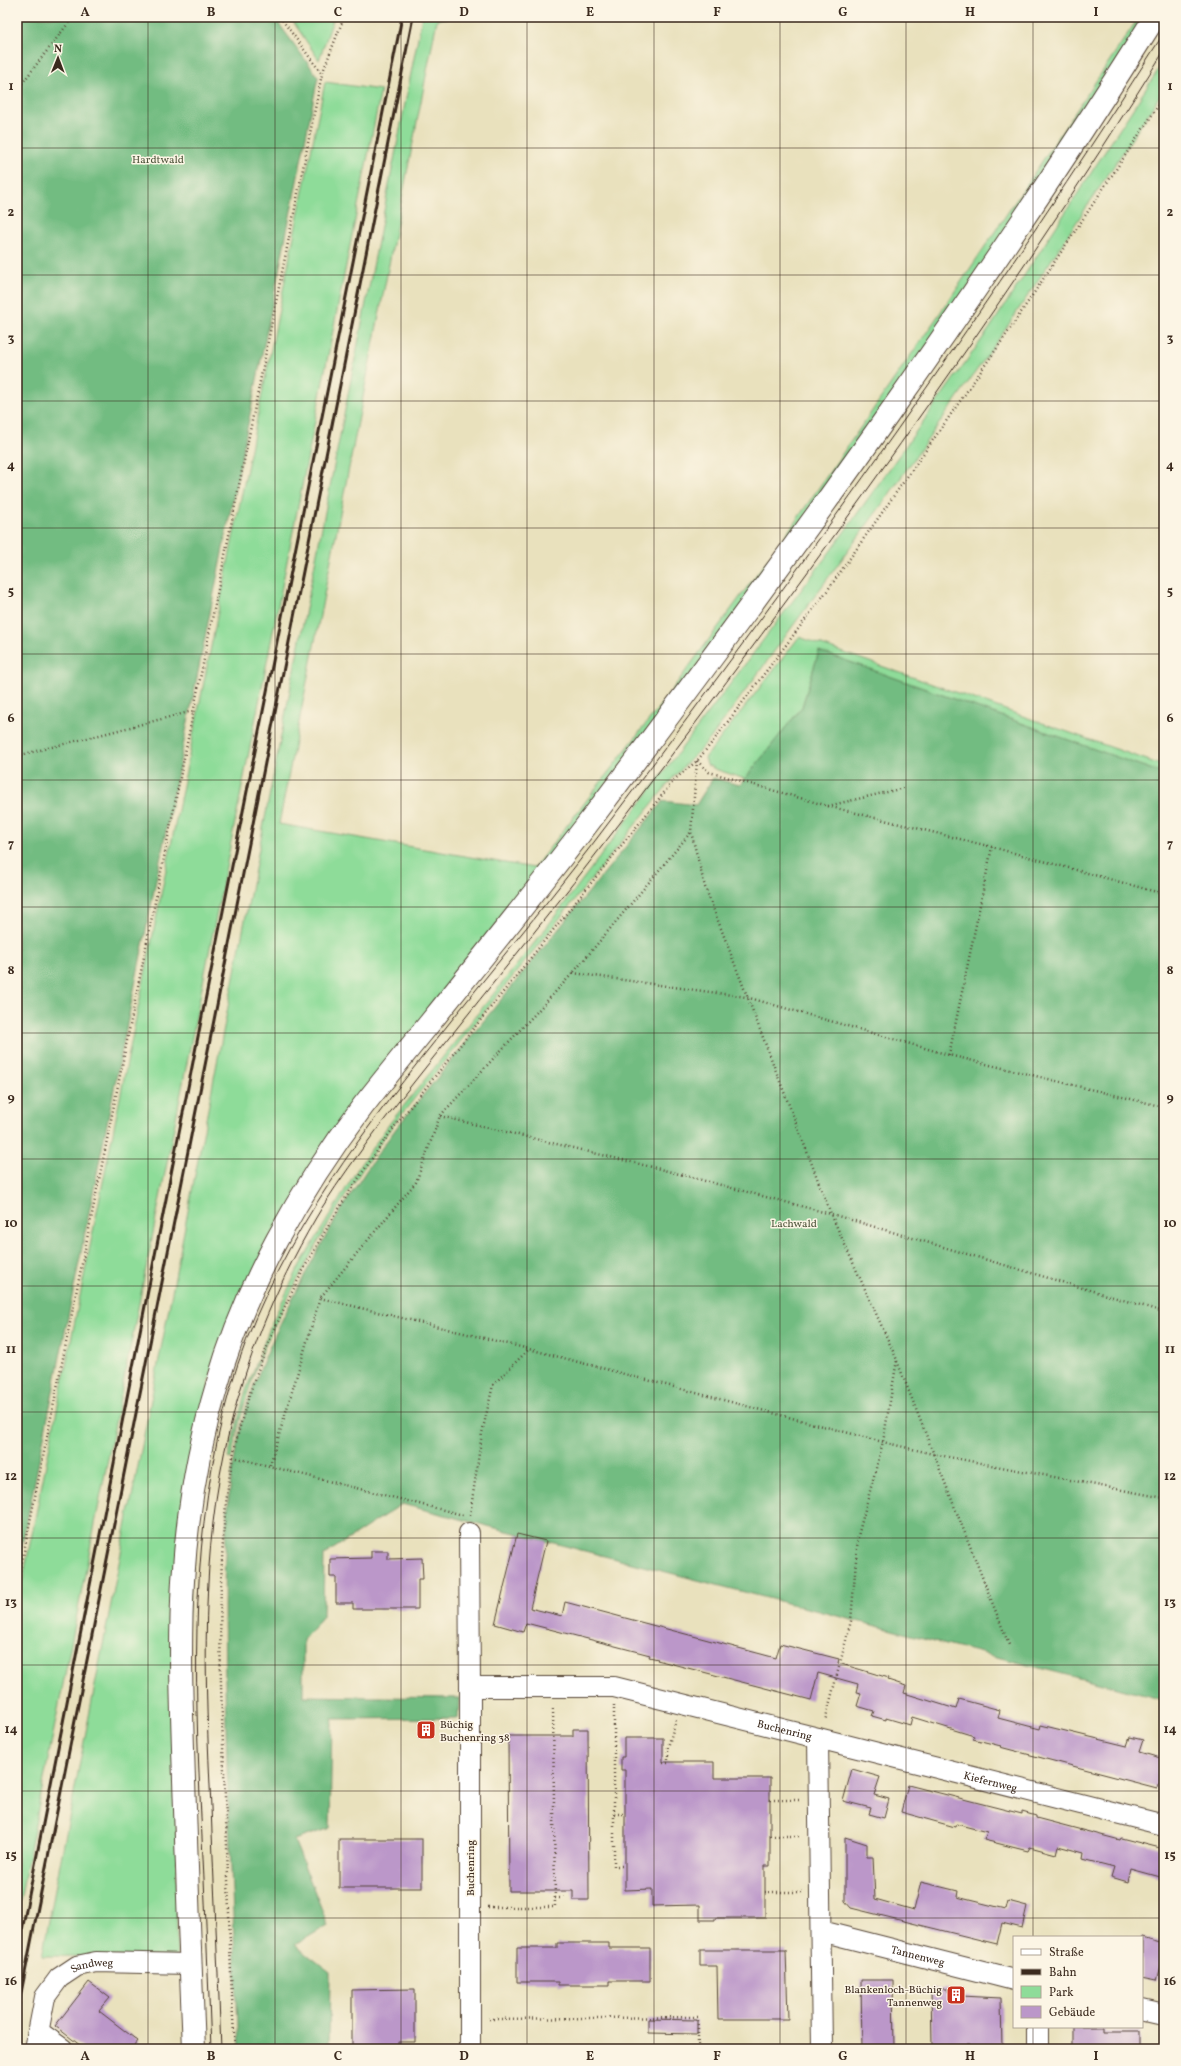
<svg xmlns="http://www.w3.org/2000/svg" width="1181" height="2066" font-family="Vollkorn,serif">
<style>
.green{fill:#8edc99;stroke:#64835c}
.forest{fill:#72bc81;stroke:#567350}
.building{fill:#bb97c9}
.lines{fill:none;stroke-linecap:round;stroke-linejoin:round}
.street-casing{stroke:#554536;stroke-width:22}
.secondary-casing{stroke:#554536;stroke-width:24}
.path{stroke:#554536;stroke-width:2.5;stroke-dasharray:1 3;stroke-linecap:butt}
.street{stroke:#fff;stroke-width:20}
.secondary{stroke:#fff;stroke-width:22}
.tram{stroke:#3b2a1e;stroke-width:1}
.rail{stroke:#3b2a1e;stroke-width:3}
.grid{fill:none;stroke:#3b2a1e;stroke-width:1;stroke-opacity:0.55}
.labels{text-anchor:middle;stroke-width:3;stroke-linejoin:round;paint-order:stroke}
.park-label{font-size:11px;fill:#50563d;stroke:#fcf5e5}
.poi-label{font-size:11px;fill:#3b2a1e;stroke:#fcf5e5;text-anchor:start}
.street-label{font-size:11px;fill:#3b2a1e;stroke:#fcf5e5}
.neatline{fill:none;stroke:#3b2a1e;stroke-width:1.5}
.grid-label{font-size:13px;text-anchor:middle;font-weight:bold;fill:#3b2a1e}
</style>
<rect width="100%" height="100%" fill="#fcf5e5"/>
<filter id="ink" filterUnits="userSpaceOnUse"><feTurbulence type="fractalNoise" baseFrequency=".025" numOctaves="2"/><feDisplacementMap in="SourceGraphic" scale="8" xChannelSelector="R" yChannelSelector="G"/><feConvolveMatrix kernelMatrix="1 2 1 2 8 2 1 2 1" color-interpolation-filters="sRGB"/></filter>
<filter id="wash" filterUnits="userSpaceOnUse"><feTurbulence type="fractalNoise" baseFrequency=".012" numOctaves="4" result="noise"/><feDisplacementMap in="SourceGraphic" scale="16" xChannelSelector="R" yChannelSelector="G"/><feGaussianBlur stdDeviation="0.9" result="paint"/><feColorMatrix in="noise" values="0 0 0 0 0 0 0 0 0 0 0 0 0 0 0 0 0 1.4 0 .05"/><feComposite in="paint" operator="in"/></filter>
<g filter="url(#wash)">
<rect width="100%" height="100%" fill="#e9e1bd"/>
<!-- green -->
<g class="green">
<path d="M290,17h44l-15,43z"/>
<path d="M422,17h27l-12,3 -158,804 255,44 132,-170 129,-176 154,-222 190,-283h10l-193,289 -284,398 -315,398 -148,279 -33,365 1,211 -135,-1z"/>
<path d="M1164,61v28l-19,30 -142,214 -120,170 -173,236 -37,39 -280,347c-39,54 -72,109 -103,169 -10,21 -22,43 -31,66 -12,32 -21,66 -28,99l-3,-1 17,-65 27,-71 28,-57 60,-100 30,-42 153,-191 289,-383 158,-221z"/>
<path d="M325,82l56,8 -364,1825v-307z"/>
<path d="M799,637l365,129v8l-345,-123 -17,56 -57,72 -30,-10 -8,-4 -2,-7z"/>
</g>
<!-- forest -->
<g class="forest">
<path d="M17,17h257l44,60 -301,1493z"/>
<path d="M819,651l345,123v926l-762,-196 -78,51 -1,61 -20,24v56l156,2 -1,20 -126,1 -2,109 -36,12 34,85 -33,20 35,27 -1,77h-90c-5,-122 -12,-245 -14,-368 -1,-82 -4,-165 14,-245 11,-49 32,-95 55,-140 30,-60 62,-114 103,-169l266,-326 33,4 17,-27 27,7 62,-78z"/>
</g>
<g id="blocks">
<!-- building -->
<g class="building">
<path d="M517,1534l29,7 -16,67 32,8 3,-14 211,56 4,-14 59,15 -1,4 51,15 -1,2 18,6 -2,7 52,16 3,-10 41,11 -2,8 42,11 1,-4 86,21 3,-9 13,3 -4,12 25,7v26l-6,-1 -1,4 -157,-41 1,-1 -28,-7 1,-3 -62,-19 -2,8 -24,-7v2l-14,-4 2,-5 -17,-5 4,-13 -5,-1 2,-8 -40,-11 -7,27 -154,-40 1,-1 -9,-2 1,-2 -124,-32 -3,9 -28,-8z"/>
<path d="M371,1551h17v8l34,-1 1,21h-5v30h-65v-6h-17v-26h-6v-18l41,-1z"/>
<path d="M573,1729h15l1,171h-16v-9h-64l-1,-155h65z"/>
<path d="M624,1738h39v24h51v16h56v88h-5v52h-50v2h-15v-15l-48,1v-17l-27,1v-120h-4v-13h3z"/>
<path d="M852,1769l28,8 -6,18 15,4 -5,19 -15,-4 2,-6 -28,-7z"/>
<path d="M908,1785l114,29v-2l14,4v2l84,22 1,-2 43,11v29l-33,-9 -3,13 -17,-5 3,-10 -31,-8 1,-6 -26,-7 -2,8 -26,-7 -2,4 -44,-11 3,-8 -31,-8 -1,3 -54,-15z"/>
<path d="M845,1837l22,7v13h6l2,42 39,11 7,-28 37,9 -1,6 49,12 2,-8 19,5 -5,22 -20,-5 -5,21 -146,-36 -6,-7z"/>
<rect x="339" y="1839" width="83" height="49"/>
<path d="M1142,1937l22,6v11l-7,27 -15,-3z"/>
<path d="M557,1943h52v5h41v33h-41v4h-51v-3h-41v-34h40z"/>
<path d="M700,1950h86l2,69h-70l-1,-53h-17z"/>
<path d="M861,1980h32l1,69h-32z"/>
<path d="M89,1982l21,16 -11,13 39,30 -6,8h-47l-30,-23z"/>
<path d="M415,1989v53h-16v7h-47v-59z"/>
<path d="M931,1989h17v3h11l1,4 41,2 1,51h-33v-4h-37z"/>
<path d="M648,2019l49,1v14l-49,-1z"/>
<path d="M1072,2027h33v4h35v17l-68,1z"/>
</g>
</g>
</g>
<g filter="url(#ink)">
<use href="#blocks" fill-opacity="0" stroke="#554536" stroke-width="1"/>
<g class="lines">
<!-- street casing -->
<g class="street-casing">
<g id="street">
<path d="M469,1533l1,154"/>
<path id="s1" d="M818,1738l346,87"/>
<path id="s2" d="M821,1931l193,49"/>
<path d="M1142,2009l22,5"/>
<path d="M1037,2027v22"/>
<path d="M37,2035l8,1 18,13"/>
<path id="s3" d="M35,2049l10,-52 14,-19 18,-12 19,-4 94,2"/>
<path id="s4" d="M470,2049v-362h144l204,51 4,311"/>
</g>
</g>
<!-- secondary casing -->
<g class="secondary-casing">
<path id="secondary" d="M194,2049c-4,-90 -7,-179 -10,-269 -2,-66 -5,-133 -1,-199 4,-67 15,-133 34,-196 28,-99 84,-197 146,-279 22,-28 44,-55 66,-82 54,-67 108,-134 160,-202 198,-262 391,-527 566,-805"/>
</g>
<!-- path -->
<g class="path">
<path d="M280,17l42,57"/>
<path d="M17,90l56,-73"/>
<path d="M17,756l176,-45"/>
<path d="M697,761l-6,71 14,55 126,327 66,146 -14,82 -25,94 -7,85 -26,100"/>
<path d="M697,761l12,11 119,34 164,41 172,47"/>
<path d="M828,806l76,-18"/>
<path d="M573,973l173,24 203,58 215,52"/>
<path d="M949,1055l43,-208"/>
<path d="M440,1116l216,52 175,46 333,98"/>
<path d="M320,1298l209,51 354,93 50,12 231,44"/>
<path d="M897,1361l112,284"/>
<path d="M233,1457l230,58"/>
<path d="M270,1465l50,-167 96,-116 24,-66 133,-143 118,-141"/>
<path d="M470,1515l12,-82 11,-48 36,-36"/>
<path d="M17,1586l305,-1512 22,-57"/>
<path d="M614,1705v161h11"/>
<path d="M663,1763h5v-16l8,-27"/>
<path d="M770,1800h31"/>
<path d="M614,1814h11"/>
<path d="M770,1836h31"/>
<path d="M765,1892h38"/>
<path d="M555,1898h10"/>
<path d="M488,1907h67l-2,-201"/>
<path d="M489,2019l209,-2v32"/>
<path d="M235,2049c-6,-84 -6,-168 -10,-252 -3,-79 -7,-158 -3,-237 2,-44 6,-88 17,-130 29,-110 89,-212 156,-304l280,-347 22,-18 17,-21 113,-149 113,-161 66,-95 158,-238"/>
</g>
<!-- street -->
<use href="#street" class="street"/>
<!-- secondary -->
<use href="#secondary" class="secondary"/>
<!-- tram -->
<g class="tram">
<path d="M211,2049c-3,-77 -6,-155 -10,-232 -7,-144 -11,-288 29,-428 38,-131 121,-243 205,-348 60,-76 123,-150 181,-228 192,-253 377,-512 548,-780"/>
<path d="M221,2049c-3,-81 -7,-161 -10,-242 -6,-126 -12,-255 19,-379 19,-78 51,-153 93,-222 33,-52 72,-100 110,-148 62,-78 126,-155 187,-235 190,-250 377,-505 544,-772"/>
</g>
<!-- rail -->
<g class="rail">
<path d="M17,1956l188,-955 197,-984"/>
<path d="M17,2013l396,-1996"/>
</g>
</g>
</g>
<!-- grid -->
<path class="grid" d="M148,17v2032M275,17v2032M401,17v2032M527,17v2032M654,17v2032M780,17v2032M906,17v2032M1033,17v1920M17,148h1147M17,275h1147M17,401h1147M17,528h1147M17,654h1147M17,780h1147M17,907h1147M17,1033h1147M17,1159h1147M17,1286h1147M17,1412h1147M17,1538h1147M17,1665h1147M17,1791h1147M17,1918h1147M1033,2027v22"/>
<!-- icons -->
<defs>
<g id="building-square" transform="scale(1)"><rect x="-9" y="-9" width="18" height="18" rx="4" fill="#c8321e" stroke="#fcf5e5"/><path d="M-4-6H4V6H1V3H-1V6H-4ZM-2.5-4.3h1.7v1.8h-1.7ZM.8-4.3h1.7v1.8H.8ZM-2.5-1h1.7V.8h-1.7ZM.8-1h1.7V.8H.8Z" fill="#fff"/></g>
</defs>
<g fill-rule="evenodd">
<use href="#building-square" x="426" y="1730"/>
<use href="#building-square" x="956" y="1995"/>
</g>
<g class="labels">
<!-- park labels -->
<g class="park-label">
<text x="158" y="163">Hardtwald</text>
<text x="794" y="1227">Lachwald</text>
</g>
<!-- poi labels -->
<g class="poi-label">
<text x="440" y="1728">Büchig<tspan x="440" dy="13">Buchenring 38</tspan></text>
<text x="942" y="1993" text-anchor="end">Blankenloch-Büchig<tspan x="942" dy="13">Tannenweg</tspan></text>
</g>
<!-- street labels -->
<g class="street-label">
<text dy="4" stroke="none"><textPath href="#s4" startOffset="682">Buchenring</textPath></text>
<text dy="4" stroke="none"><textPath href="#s1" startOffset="178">Kiefernweg</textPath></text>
<text transform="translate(470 1868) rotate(-90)" y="4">Buchenring</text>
<text dy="4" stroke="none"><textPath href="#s2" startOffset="100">Tannenweg</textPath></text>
<text dy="4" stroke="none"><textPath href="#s3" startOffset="113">Sandweg</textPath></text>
</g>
</g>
<!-- margin -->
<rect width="1181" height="2066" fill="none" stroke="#fcf5e5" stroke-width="44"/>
<!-- legend -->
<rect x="1013" y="1936" width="130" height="92" fill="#fcf5e5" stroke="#afa495"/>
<rect x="1021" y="1949" width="20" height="6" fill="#ffffff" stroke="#afa495"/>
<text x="1049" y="1956" font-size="12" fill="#3b2a1e">Straße</text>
<rect x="1021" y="1969" width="20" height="6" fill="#3b2a1e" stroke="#afa495"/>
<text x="1049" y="1976" font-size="12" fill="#3b2a1e">Bahn</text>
<rect x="1021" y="1986" width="20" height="12" fill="#8edc99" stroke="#afa495"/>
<text x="1049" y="1996" font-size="12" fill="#3b2a1e">Park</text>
<rect x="1021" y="2006" width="20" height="12" fill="#bb97c9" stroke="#afa495"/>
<text x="1049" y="2016" font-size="12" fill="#3b2a1e">Gebäude</text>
<!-- north arrow -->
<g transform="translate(58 58) rotate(1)" stroke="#fcf5e5" stroke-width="3" paint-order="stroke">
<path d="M0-3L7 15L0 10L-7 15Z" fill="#3b2a1e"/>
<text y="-6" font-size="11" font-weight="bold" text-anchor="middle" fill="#3b2a1e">N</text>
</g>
<rect x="22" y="22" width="1137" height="2022" class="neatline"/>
<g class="grid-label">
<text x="85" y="16">A</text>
<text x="211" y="16">B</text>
<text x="338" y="16">C</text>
<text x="464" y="16">D</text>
<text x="590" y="16">E</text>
<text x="717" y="16">F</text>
<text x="843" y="16">G</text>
<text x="970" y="16">H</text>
<text x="1096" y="16">I</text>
<text x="11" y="90">1</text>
<text x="1170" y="90">1</text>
<text x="11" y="216">2</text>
<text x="1170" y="216">2</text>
<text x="11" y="342">3</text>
<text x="1170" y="342">3</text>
<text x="11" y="469">4</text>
<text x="1170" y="469">4</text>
<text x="11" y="595">5</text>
<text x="1170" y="595">5</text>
<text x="11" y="722">6</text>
<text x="1170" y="722">6</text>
<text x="11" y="848">7</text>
<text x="1170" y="848">7</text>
<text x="11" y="974">8</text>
<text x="1170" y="974">8</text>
<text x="11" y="1101">9</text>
<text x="1170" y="1101">9</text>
<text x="11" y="1227">10</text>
<text x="1170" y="1227">10</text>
<text x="11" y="1353">11</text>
<text x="1170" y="1353">11</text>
<text x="11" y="1480">12</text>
<text x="1170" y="1480">12</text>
<text x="11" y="1606">13</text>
<text x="1170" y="1606">13</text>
<text x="11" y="1733">14</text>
<text x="1170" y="1733">14</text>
<text x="11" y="1859">15</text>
<text x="1170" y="1859">15</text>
<text x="11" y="1985">16</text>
<text x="1170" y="1985">16</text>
<text x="85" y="2060">A</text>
<text x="211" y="2060">B</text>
<text x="338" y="2060">C</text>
<text x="464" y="2060">D</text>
<text x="590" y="2060">E</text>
<text x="717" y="2060">F</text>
<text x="843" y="2060">G</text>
<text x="970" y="2060">H</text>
<text x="1096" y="2060">I</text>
</g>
</svg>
